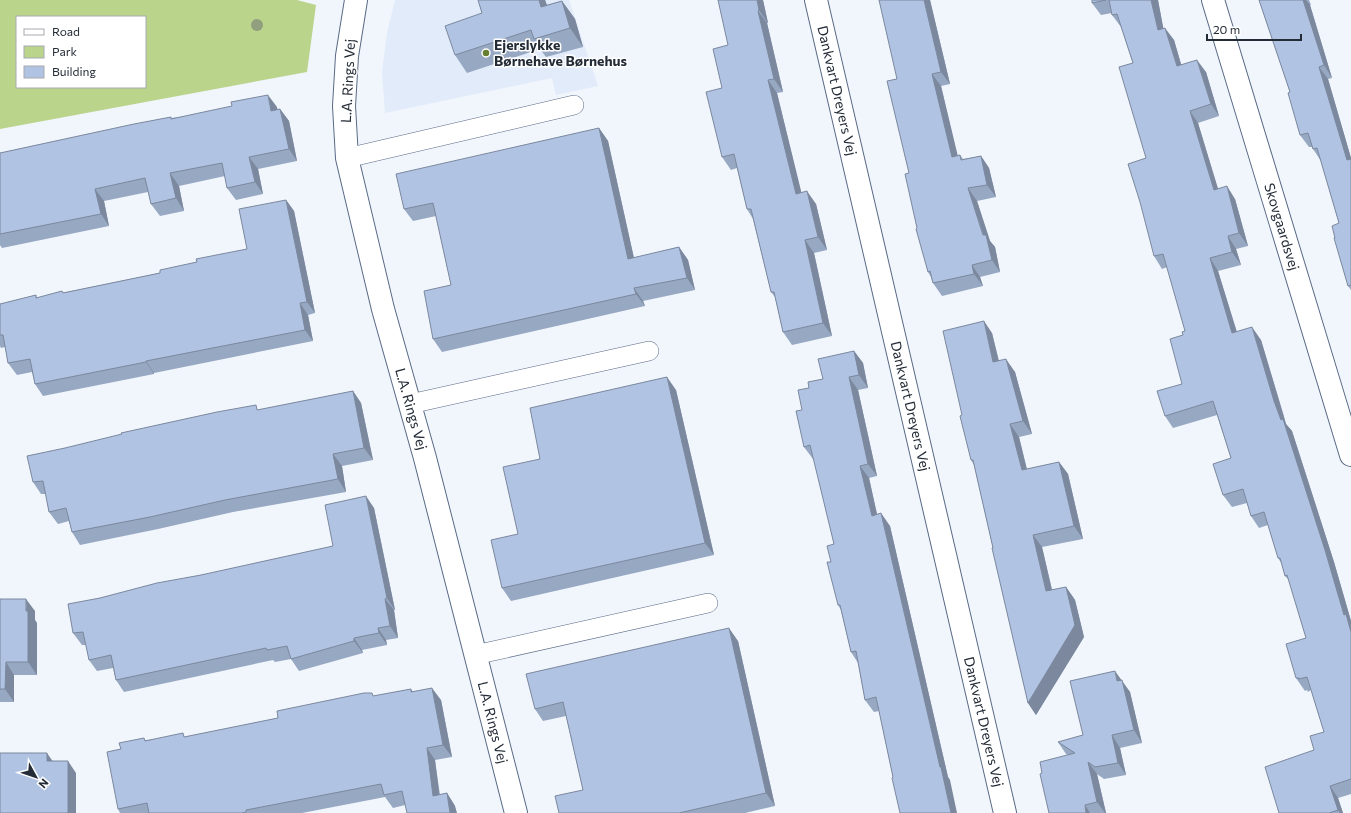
<svg xmlns="http://www.w3.org/2000/svg" width="1351" height="813" font-family="Commissioner,sans-serif">
<style>
.built{fill:#e1ebfa}
.green{fill:#bad48c;fill-rule:evenodd}
.lines{fill:none;stroke-linecap:round;stroke-linejoin:round}
.service-casing{stroke:#596a85;stroke-width:20}
.minor-casing{stroke:#596a85;stroke-width:24}
.service{stroke:#fff;stroke-width:19}
.minor{stroke:#fff;stroke-width:22}
.tree{fill:#929f7f}
.wall{fill:#97a8c2}
.shaded-wall{fill:#7b889e}
.building{fill:#b0c3e2;stroke:#7b889e}
.poi-dot{fill:#667f32;stroke:#fff;stroke-width:1.5}
.labels{text-anchor:middle;stroke-width:3;stroke-linejoin:round;paint-order:stroke}
.poi-label{font-size:14px;font-weight:bold;fill:#232b36;stroke:#fff;text-anchor:start}
.street-label{font-size:14px;fill:#232b36;stroke:#fff}
</style>
<rect width="100%" height="100%" fill="#f1f5fc"/>
<!-- built -->
<path class="built" d="M395,0h174l29,86 -42,9 -4,-17 -167,35 -3,-40 5,-40z"/>
<!-- green -->
<path class="green" d="M0,0h297l19,5 -9,67 -307,57zM17,17h128v70h-128z"/>
<g class="lines">
<!-- service casing -->
<g class="service-casing">
<g id="service">
<path d="M347,158l227,-53"/>
<path d="M410,404l239,-53"/>
<path d="M475,655l233,-52"/>
</g>
</g>
<!-- minor casing -->
<g class="minor-casing">
<g id="minor">
<path id="s1" d="M356,0l-9,56 -3,50 3,52 36,151 42,149 91,355"/>
<path id="s2" d="M816,0l189,813"/>
<path id="s3" d="M1213,0l138,455"/>
</g>
</g>
<!-- service -->
<use href="#service" class="service"/>
<!-- minor -->
<use href="#minor" class="minor"/>
</g>
<!-- trees -->
<circle class="tree" cx="257" cy="25" r="6"/>
<!-- wall -->
<g class="wall">
<path d="M478,0h67l2,5 15,-4 13,18 8,28 -37,10 -6,-8 -73,24 -12,-18 27,-42z"/>
<path d="M763,0l5,23h-1l16,69 -6,1 24,100 15,11 11,46 -13,3 18,83 -40,9 -9,-13 -8,-35 -4,-5 -18,-73 -6,-10 -10,-41 -6,2 -9,-13v-69l6,-43z"/>
<path d="M930,0l20,84 -9,2 16,69h3l3,4 18,-3 8,12 7,29 -19,4 13,40 5,6 5,25 -20,5 3,9 -41,10 -9,-13 -2,-6 -3,-5 -11,-44 -20,-149z"/>
<path d="M1092,0h66l5,28 11,12 7,24 25,8 13,44 -21,7 20,66 17,10 13,47 -12,3 5,16 -23,6 19,61 24,8 22,73 3,11 6,7 42,131 17,59v173l-13,4 5,15h-64l45,-81 -13,-42 -3,2 -1,-2 -2,1 -9,-13 10,-40 -17,-58 -4,-4 -3,-12 -4,-6 -10,-33 -9,3 -8,-12 -4,-13 -15,4 -9,-12 8,-37 -14,-43 -44,13 -8,-12 17,-32 1,-49 2,-4 -18,-64 -5,2 -8,-13 -8,-98 -13,-95 -12,-36 -9,-12v-2l-11,2 -9,-12z"/>
<path d="M1259,0h50l2,5h-1l22,73 -4,1 23,79v132l-3,-4 -13,-48 4,-15 -18,-62 -8,-12 -1,-2h-3l-9,-12 -10,-43z"/>
<path d="M277,107v3l3,-1 9,12 8,40 -39,8 5,25 -27,6 -9,-12 -2,-12 -46,10 5,25 -24,5 -9,-12 -3,-12 -44,9 5,25 -107,22 -2,-3v-92l171,-36v1z"/>
<path d="M599,128l9,13 26,117 45,-11 9,13 7,30 -52,11 2,5 -203,46 -9,-13 18,-54 -15,-69 -23,5 -9,-12z"/>
<path d="M286,200l8,11 21,102 -7,2 5,26 -159,32v1l-111,22 -8,-12 -3,-12 -15,3 -9,-12 -3,-16 -4,1 -1,-2v-42l36,-9 1,3 123,-25 87,-24z"/>
<path d="M992,333l7,28 16,11 17,62 -13,3 8,32 32,-7 9,12 15,65 -41,8 10,43 14,-3 9,13 9,37 -48,78 -8,-12 -35,-155 -19,-83 -3,-5 -9,-45z"/>
<path d="M854,351l9,12 5,25 -10,2 19,86 -8,2 8,36 13,12 58,251 2,3 -57,-3 -14,-66 -5,1 -9,-12 -7,-37 -7,-11 -10,-42 -3,-5 -7,-43 3,-18 -20,-85h-1l-9,-12 -2,-37 7,-22 14,-9z"/>
<path d="M676,390l38,165 -203,46 -9,-13 38,-129z"/>
<path d="M353,391l8,12 12,57 -31,6 4,26 -113,20 -75,17 -78,16 -8,-13 -3,-11 -11,3 -9,-12 -3,-18h-5l-8,-12 226,-72z"/>
<path d="M374,508l21,102h-1l4,28 -12,2 1,5 -25,5 1,3 -64,18 -8,-12 -16,3 -2,-2 -149,32 -8,-12 -3,-12 -16,3 -8,-11 -3,-15h-4l-9,-12 27,-35 233,-52z"/>
<path d="M0,599l35,12v9l2,3v52h-23v27h-14z"/>
<path d="M738,641l37,165 -30,7h-186l24,-23 -17,-74 -23,5 -8,-12z"/>
<path d="M1121,680l9,12 12,51 -22,5 6,27 -22,4 -7,-5 9,39h-57l-7,-40 26,-18 -2,-1 -8,-12 25,-7z"/>
<path d="M411,689l2,3 28,8 11,57 -17,3 5,35 7,-2 8,13 -50,-1 -12,3 -8,-11 -83,16h-182l-2,-4 3,-60 25,-9 40,-3 92,-19 97,-22z"/>
</g>
<!-- shaded-wall -->
<g class="shaded-wall">
<path d="M539,0h6l9,26 -13,-19z"/>
<path d="M757,0h6l5,23 -9,-13z"/>
<path d="M924,0h6l20,84 -9,-12z"/>
<path d="M1151,0h7l8,42 -8,-12z"/>
<path d="M1303,0h3l4,5 22,73 -8,-13z"/>
<path d="M562,1l13,18 8,28 -13,-19z"/>
<path d="M758,11l9,12 16,69 -9,-13z"/>
<path d="M1165,28l9,12 11,38 -8,-12z"/>
<path d="M1197,60l9,12 13,44 -8,-12z"/>
<path d="M1319,67l9,12 23,79v8l-4,-6z"/>
<path d="M932,74l9,12 20,83 -9,-12z"/>
<path d="M768,80l9,13 28,114 -9,-13z"/>
<path d="M268,95l9,12 3,16 -9,-12z"/>
<path d="M280,109l9,12 8,40 -8,-12z"/>
<path d="M1190,111l8,12 24,79 -8,-12z"/>
<path d="M599,128l9,13 29,131 -9,-13z"/>
<path d="M981,156l8,12 7,29 -9,-12z"/>
<path d="M249,157l9,12 5,25 -8,-12z"/>
<path d="M170,173l9,13 5,25 -8,-13z"/>
<path d="M1227,186l8,13 13,47 -9,-13z"/>
<path d="M968,188l9,13 13,40 5,6 5,25 -8,-12z"/>
<path d="M95,189l9,12 5,25 -8,-12z"/>
<path d="M807,191l9,13 11,46 -9,-13z"/>
<path d="M286,200l8,11 21,102 -8,-11z"/>
<path d="M1228,236l8,13 5,16 -9,-13z"/>
<path d="M805,240l9,13 18,83 -9,-13z"/>
<path d="M679,247l9,13 7,30 -8,-12z"/>
<path d="M1210,258l8,13 23,75 -9,-13z"/>
<path d="M972,265l8,12 3,9 -9,-12z"/>
<path d="M634,288l9,13 2,5 -9,-12z"/>
<path d="M300,303l8,12 5,26 -8,-11z"/>
<path d="M984,321l8,12 10,42 -9,-13z"/>
<path d="M1252,327l9,13 25,84 6,7 42,131 17,59v11l-7,-17 -70,-214z"/>
<path d="M854,351l9,12 5,25 -9,-13z"/>
<path d="M1006,359l9,13 17,62 -9,-13z"/>
<path d="M146,361l8,12v1l-8,-12z"/>
<path d="M667,377l9,13 38,165 -9,-12z"/>
<path d="M849,377l9,13 19,86 -9,-12z"/>
<path d="M353,391l8,12 12,57 -9,-12z"/>
<path d="M1010,424l9,13 11,46 -8,-13z"/>
<path d="M333,454l9,12 4,26 -8,-13z"/>
<path d="M1059,462l9,12 15,65 -9,-13z"/>
<path d="M860,466l9,12 11,50 -8,-12z"/>
<path d="M366,496l8,12 21,102 -8,-12z"/>
<path d="M881,513l9,13 58,251 2,3 7,33h-6l-11,-46z"/>
<path d="M1033,535l9,12 13,56 -9,-12z"/>
<path d="M1066,587l9,13 9,37 -48,78 -8,-12z"/>
<path d="M26,599l9,12v9l2,3v52l-9,-13z"/>
<path d="M385,599l9,11 4,28 -8,-12z"/>
<path d="M378,628l8,12 1,5 -8,-12z"/>
<path d="M729,628l9,13 37,165 -9,-13z"/>
<path d="M354,638l8,12 1,3 -9,-12z"/>
<path d="M6,662l8,13v27l-9,-13z"/>
<path d="M1115,671l15,21 12,51 -8,-13 -17,-49z"/>
<path d="M432,688l9,12 11,57 -9,-12z"/>
<path d="M1112,735l8,13 6,27 -8,-12z"/>
<path d="M427,748l8,12 6,48 -8,-12z"/>
<path d="M47,753l9,13 -9,-5z"/>
<path d="M68,761l8,12v40h-8z"/>
<path d="M1088,762l9,12 9,39h-1l-8,-11z"/>
<path d="M1330,786l8,12 5,15h-3l-2,-3z"/>
<path d="M447,793l8,13 2,7h-7z"/>
<path d="M1085,805l5,8h-4z"/>
</g>
<!-- building -->
<g class="building">
<path d="M478,0h61l2,7 21,-6 8,27 -36,11 -3,-9 -76,25 -10,-29 37,-13z"/>
<path d="M718,0h39l2,10 -1,1 16,68 -6,1 28,114 11,-3 11,46 -13,3 18,83 -40,9 -9,-40h-3l-20,-83h-4l-13,-55 -12,3 -16,-65 16,-4 -9,-39 15,-4z"/>
<path d="M879,0h45l17,72 -9,2 20,83 8,-2 1,5 20,-4 6,29 -19,3 15,47h3l6,25 -20,5 2,9 -41,9 -3,-12 -2,1 -12,-43 1,-1 -12,-54 4,-1 -22,-92 10,-2z"/>
<path d="M1092,0h14l-14,3z"/>
<path d="M1109,0h42l7,30 7,-2 12,38 20,-6 14,44 -21,7 24,79 13,-4 12,47 -11,3 4,16 -22,6 22,75 20,-6 22,74 7,19 2,-1 42,131 19,65 2,-1 5,18v147l-21,7 8,24 -9,3h-50l-14,-46 49,-17 -4,-14 14,-4 -17,-55 -8,2v-1h-3l-10,-34 20,-6 -19,-63 -2,1 -5,-18h-2l-14,-46 -13,4 -8,-27 -20,6 -10,-31 18,-6 -18,-57 -48,15 -8,-25 25,-7 -12,-45 13,-4 -1,-3 3,-1 -22,-77 -9,2 -14,-54 -12,-38 18,-6 -27,-91 14,-4 -16,-49 -5,1z"/>
<path d="M1259,0h44l21,65 -5,2 28,93 4,-1v126l-3,1 -14,-48h1l-3,-12 7,-3 -22,-75 -4,1 -5,-16 -8,2 -12,-42 2,-1z"/>
<path d="M268,95l3,16 9,-2 9,40 -40,8 6,25 -28,6 -5,-25 -52,10 6,25 -25,6 -6,-26 -50,11 6,25 -101,20v-81l134,-29 37,-7v2l61,-13 -1,-4z"/>
<path d="M599,128l29,131 51,-12 8,31 -53,10 2,6 -203,45 -9,-48 27,-6 -18,-82 -29,6 -8,-35z"/>
<path d="M286,200l21,102 -7,1 5,27 -159,31v1l-111,22 -5,-25 -22,4 -5,-28h-3v-31l36,-9v3l26,-7 1,2 97,-20v-3l37,-8 -1,-3 51,-10 -8,-40z"/>
<path d="M984,321l9,41 13,-3 17,62 -13,3 12,46 37,-8 15,64 -41,9 13,56 20,-4 9,38 -47,78 -36,-155h1l-20,-88h-2l-11,-44 2,-1 -19,-84z"/>
<path d="M854,351l5,24 -10,2 19,87 -8,2 12,50 9,-3 59,254h1l10,46h-51l-8,-35 1,-1 -17,-80 -11,3 -9,-49 -5,1 -11,-47h-2l-11,-43h4l-4,-16 7,-2 -24,-99 -6,2 -8,-36 6,-1 -4,-20 11,-2 -1,-6 15,-3 -5,-20z"/>
<path d="M667,377l38,166 -203,45 -11,-48 27,-6 -15,-67 37,-8 -10,-51z"/>
<path d="M353,391l11,57 -31,6 5,25 -113,21 -75,17 -78,15 -6,-24 -17,4 -6,-31 -10,1 -6,-26 38,-8 57,-14 -1,-1 96,-21 39,-7 1,5z"/>
<path d="M366,496l21,102 -2,1 5,27 -12,2 1,5 -25,5v3l-63,18 -4,-13 -20,4 -1,-2 -150,32 -5,-25 -22,5 -6,-28 -10,1 -5,-29 32,-6 57,-15 44,-8 132,-29 -8,-41z"/>
<path d="M0,599h26v12h2v51h-22l-1,27h-5z"/>
<path d="M729,628l37,165 -87,20h-120l-4,-17 28,-6 -20,-88 -28,7 -9,-35z"/>
<path d="M1115,671l2,10 5,-1 12,50 -22,5 6,28 -23,4 -7,-5 9,40 -12,3 1,8h-37l-9,-39 2,-1 -2,-11 35,-9 -17,-11 25,-7 -13,-54z"/>
<path d="M432,688l11,57 -16,3 6,48 14,-3 3,20h-43l-5,-22 -18,4 -3,-11 -135,26v2l-4,1h-93l-2,-10 -29,6 -11,-57 14,-3 -2,-6 25,-5 1,3 38,-8 1,4 94,-19 -1,-7 87,-18h8l1,3 38,-7v3z"/>
<path d="M0,753h47v8h21v52h-68z"/>
</g>
<!-- markers -->
<circle class="poi-dot" cx="486" cy="53" r="4"/>
<g class="labels">
<!-- poi labels -->
<g class="poi-label">
<text x="494" y="50">Ejerslykke<tspan x="494" dy="16">Børnehave Børnehus</tspan></text>
</g>
<!-- street labels -->
<g class="street-label">
<text transform="translate(348 81) rotate(-87)" y="5">L.A. Rings Vej</text>
<text dy="5" stroke="none"><textPath href="#s2" startOffset="93">Dankvart Dreyers Vej</textPath></text>
<text dy="5" stroke="none"><textPath href="#s3" startOffset="237">Skovgaardsvej</textPath></text>
<text dy="5" stroke="none"><textPath href="#s2" startOffset="417">Dankvart Dreyers Vej</textPath></text>
<text dy="5" stroke="none"><textPath href="#s1" startOffset="418">L.A. Rings Vej</textPath></text>
<text dy="5" stroke="none"><textPath href="#s1" startOffset="742">L.A. Rings Vej</textPath></text>
<text dy="5" stroke="none"><textPath href="#s2" startOffset="741">Dankvart Dreyers Vej</textPath></text>
</g>
</g>
<!-- legend -->
<rect x="16" y="16" width="130" height="72" fill="#ffffff" stroke="#a7aaaf"/>
<rect x="24" y="29" width="20" height="6" fill="#ffffff" stroke="#a7aaaf"/>
<text x="52" y="36" font-size="12" fill="#232b36">Road</text>
<rect x="24" y="46" width="20" height="12" fill="#bad48c" stroke="#a7aaaf"/>
<text x="52" y="56" font-size="12" fill="#232b36">Park</text>
<rect x="24" y="66" width="20" height="12" fill="#b0c3e2" stroke="#a7aaaf"/>
<text x="52" y="76" font-size="12" fill="#232b36">Building</text>
<!-- north arrow -->
<g transform="translate(36 777) rotate(130)" stroke="#ffffff" stroke-width="3" paint-order="stroke">
<path d="M0-3L7 15L0 10L-7 15Z" fill="#232b36"/>
<text y="-6" font-size="11" font-weight="bold" text-anchor="middle" fill="#232b36">N</text>
</g>
<!-- scale -->
<path d="M1207 34v6h94v-6" fill="none" stroke="#232b36" stroke-width="2"/>
<text x="1213" y="34" font-size="12" fill="#232b36" stroke="#ffffff" stroke-width="3" paint-order="stroke">20 m</text>
</svg>
